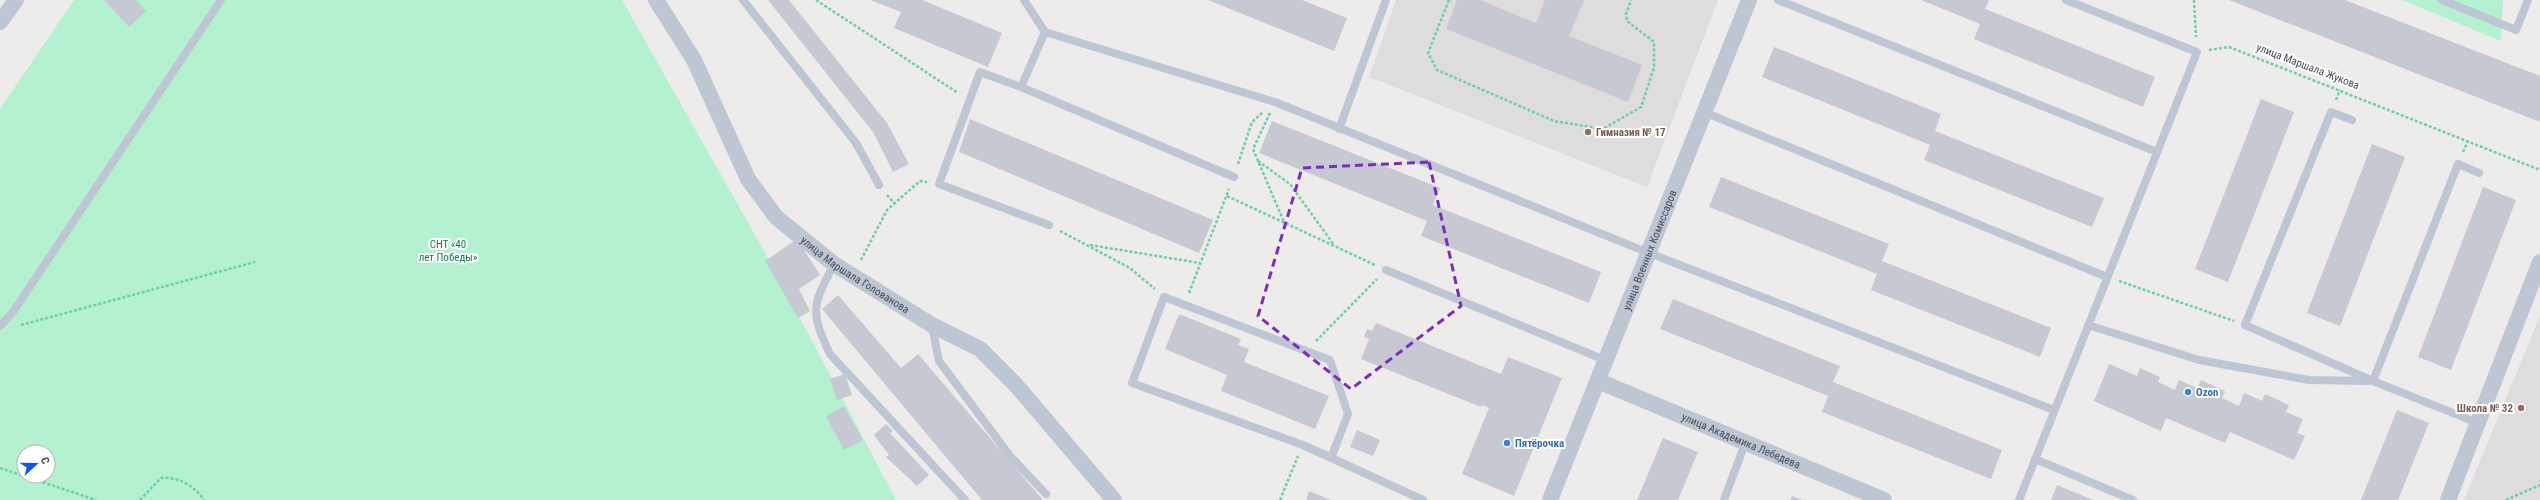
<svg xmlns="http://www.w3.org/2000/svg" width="2540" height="500" font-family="'Roboto Condensed',sans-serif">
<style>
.education{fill:#dfdcdd}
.green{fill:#b4f1d1;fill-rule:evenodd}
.building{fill:#c7c9d2}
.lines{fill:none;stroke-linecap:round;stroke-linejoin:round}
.path{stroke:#6bd0a7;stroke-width:2.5;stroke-dasharray:3 2;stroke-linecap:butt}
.lane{stroke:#bdc6d2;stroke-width:8}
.street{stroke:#bdc6d2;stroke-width:16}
.marked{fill:none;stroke:#7b2cbf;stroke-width:3;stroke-dasharray:8 5;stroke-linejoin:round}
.education-dot{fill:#8d6e63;stroke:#fff;stroke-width:1.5}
.shop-dot{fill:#3f7fe0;stroke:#fff;stroke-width:1.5}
.labels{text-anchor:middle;stroke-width:4;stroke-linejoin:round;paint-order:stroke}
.street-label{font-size:11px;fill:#434d5a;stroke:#fff}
.education-label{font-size:11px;font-weight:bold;fill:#785e54;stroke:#fff;text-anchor:start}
.park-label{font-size:11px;fill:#107e51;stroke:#fff}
.shop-label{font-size:11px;font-weight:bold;fill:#366cbe;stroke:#fff;text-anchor:start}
</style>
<rect width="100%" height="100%" fill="#eeebeb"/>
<!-- education -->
<g class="education">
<path d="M1396,0h322l-71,187 -278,-110z"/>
<path d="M2540,316v184h-76z"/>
</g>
<!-- green -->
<g class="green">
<path d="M74,0h548l151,267 123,233h-896v-391zM24,452h24v24h-24z"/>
<path d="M2402,0h101l-2,41z"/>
</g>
<!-- building -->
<g class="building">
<path d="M104,0h32l10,11 -17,16z"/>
<path d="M768,0h21l98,123 22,41 -16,8 -20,-40z"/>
<path d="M870,0h52l80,33 -14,34 -94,-39 7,-16z"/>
<path d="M1208,0h94l45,18 -13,33z"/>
<path d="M1457,0h23l56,23 9,-23h39l-15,36 73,29 -14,37 -182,-73z"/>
<path d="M1921,0h68l-4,9 170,68 -12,30 -169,-68 6,-15z"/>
<path d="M2229,0h116l195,76v46z"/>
<path d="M1774,47l167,67 -6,17 169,67 -12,29 -168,-67 6,-15 -168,-68z"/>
<path d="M2261,99l33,13 -66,170 -33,-13z"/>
<path d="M970,119l243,101 -14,33 -240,-101z"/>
<path d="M1272,121l168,67 -7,17 168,67 -12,31 -168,-67 6,-15 -168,-68z"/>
<path d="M2372,144l33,13 -65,169 -33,-13z"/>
<path d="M1721,177l168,67 -7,17 169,67 -11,29 -169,-67 6,-16 -168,-67z"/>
<path d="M2483,187l33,13 -65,170 -33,-13z"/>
<path d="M797,239l23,36 -21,14 11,22 -12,7 -33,-57z"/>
<path d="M838,295l63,73 17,-14 125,146h-61l-160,-191z"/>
<path d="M1673,299l167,67 -7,16 169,68 -11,29 -169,-67 6,-16 -168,-67z"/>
<path d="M1179,314l62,25 -3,6 11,4 -5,13 85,34 -14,33 -94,-38 6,-16 -62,-26z"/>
<path d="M1376,323l125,51 7,-17 54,21 -48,118 -52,-22 27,-66 -7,-3 -1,2 -120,-48 8,-20 -5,-2 3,-8 5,2z"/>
<path d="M2109,364l28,12 3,-8 20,9 -2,5 17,8 4,-10 18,8 4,-8 24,11 -3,7 17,8 5,-13 18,8 3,-7 24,11 -3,7 17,7 -6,14 8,3 -11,24 -64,-28 -5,11 -59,-25 -5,13 -67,-30z"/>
<path d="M845,374l7,21 -15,5 -7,-21z"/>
<path d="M844,406l19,34 -19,10 -18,-34z"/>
<path d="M2397,410l32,13 -31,77h-37z"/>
<path d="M886,424l7,7 -3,2 39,42 -12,11 -31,-29 3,-2 -15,-20z"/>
<path d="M1357,430l23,10 -7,16 -23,-9z"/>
<path d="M1663,438l35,14 -20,48h-41z"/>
<path d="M2057,485l36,15h-42z"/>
<path d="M1309,491l22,9h-25z"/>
<path d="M1792,496l11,4h-13z"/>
</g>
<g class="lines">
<!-- path -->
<g class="path">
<path d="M816,0l142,93"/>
<path d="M1449,0l-21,53 9,17 117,51 49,8 38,-22 13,-39v-26l-27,-21 -1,-7 5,-14"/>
<path d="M2194,0l2,37"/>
<path d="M2209,50l20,-3 311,123"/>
<path d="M2336,100l4,-10"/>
<path d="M1270,113l-17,36 31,73"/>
<path d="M2463,152l5,-11"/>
<path d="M1258,161l32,23 44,61"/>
<path d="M1238,164l14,-42 11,-10"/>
<path d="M887,195l7,8"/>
<path d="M1227,196l148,69"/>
<path d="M1060,231l70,37 25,21"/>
<path d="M1090,245l110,18"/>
<path d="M861,260l26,-50 33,-29 7,1"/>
<path d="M2119,281l115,40"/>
<path d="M1189,293l40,-104"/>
<path d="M21,325l234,-63"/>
<path d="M1316,341l61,-62"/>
<path d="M0,468l96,32"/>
<path d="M140,500l21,-22c16,-2 34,8 43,22"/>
<path d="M1280,500l18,-44"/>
<path d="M2506,500l34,-15"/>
</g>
<!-- lane -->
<g class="lane">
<path d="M743,0l113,143 23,42"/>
<path d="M1024,0l21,32 230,70 374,151 405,157"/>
<path d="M1778,0l379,152"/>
<path d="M2442,0l74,30 12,-30"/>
<path d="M1021,87l24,-55"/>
<path d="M1706,113l401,164"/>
<path d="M2352,120l-21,-8 -86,213 128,56 105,42"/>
<path d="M1339,129l47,-129"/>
<path d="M1049,225l-110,-41 41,-112 41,15 213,90"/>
<path d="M834,264c-21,41 -25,46 -4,90l135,146"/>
<path d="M1386,270l219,90"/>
<path d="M2088,325l111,35 110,20 59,1"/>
<path d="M0,326l13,-14 208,-312"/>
<path d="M932,326l7,35 71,95 36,38"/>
<path d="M2373,381l85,-217 21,9"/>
<path d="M1331,458l17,-44 -18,-54 -166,-63 -32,86 171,62 120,55"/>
<path d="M2035,459l98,41"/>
<path d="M1724,500l22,-59"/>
<path d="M2019,500l178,-448 -131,-52"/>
</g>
<!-- street -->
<g class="street">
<path id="s1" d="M656,0l38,60 54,119 28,38 58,47 98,61 48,24 35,35 99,116"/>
<path d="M0,22l16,-22"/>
<path id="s2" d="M1598,381l286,119"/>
<path id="s3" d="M1550,500l199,-500"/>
<path d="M2448,500l92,-238"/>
</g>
</g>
<!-- marked area -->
<path class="marked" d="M1429,162l32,144 -110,83 -93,-73 44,-148z"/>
<!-- markers -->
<g class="education-dot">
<circle cx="1588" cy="132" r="4"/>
<circle cx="2521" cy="408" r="4"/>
</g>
<g class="shop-dot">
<circle cx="2188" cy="392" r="4"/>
<circle cx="1507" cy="443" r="4"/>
</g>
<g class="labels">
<!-- street labels -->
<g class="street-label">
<text transform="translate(2308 66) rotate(21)" y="4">улица Маршала Жукова</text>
<text dy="4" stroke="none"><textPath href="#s3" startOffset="269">улица Военных Комиссаров</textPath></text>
<text dy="4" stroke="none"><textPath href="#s1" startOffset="347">улица Маршала Голованова</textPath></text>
<text dy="4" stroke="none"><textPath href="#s2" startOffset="155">улица Академика Лебедева</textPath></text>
</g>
<!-- education labels -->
<g class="education-label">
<text x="1596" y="136">Гимназия № 17</text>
<text x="2513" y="412" text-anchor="end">Школа № 32</text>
</g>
<!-- park labels -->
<g class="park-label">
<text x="448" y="248">СНТ «40<tspan x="448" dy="13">лет Победы»</tspan></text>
</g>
<!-- shop labels -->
<g class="shop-label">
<text x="2196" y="396">Ozon</text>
<text x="1515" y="447">Пятёрочка</text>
</g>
</g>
<!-- north arrow -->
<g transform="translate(36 464) rotate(69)"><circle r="19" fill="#ffffff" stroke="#b4b8bd"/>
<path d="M0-3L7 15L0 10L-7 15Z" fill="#0d58e6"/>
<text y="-6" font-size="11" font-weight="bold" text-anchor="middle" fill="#434d5a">С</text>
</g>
</svg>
